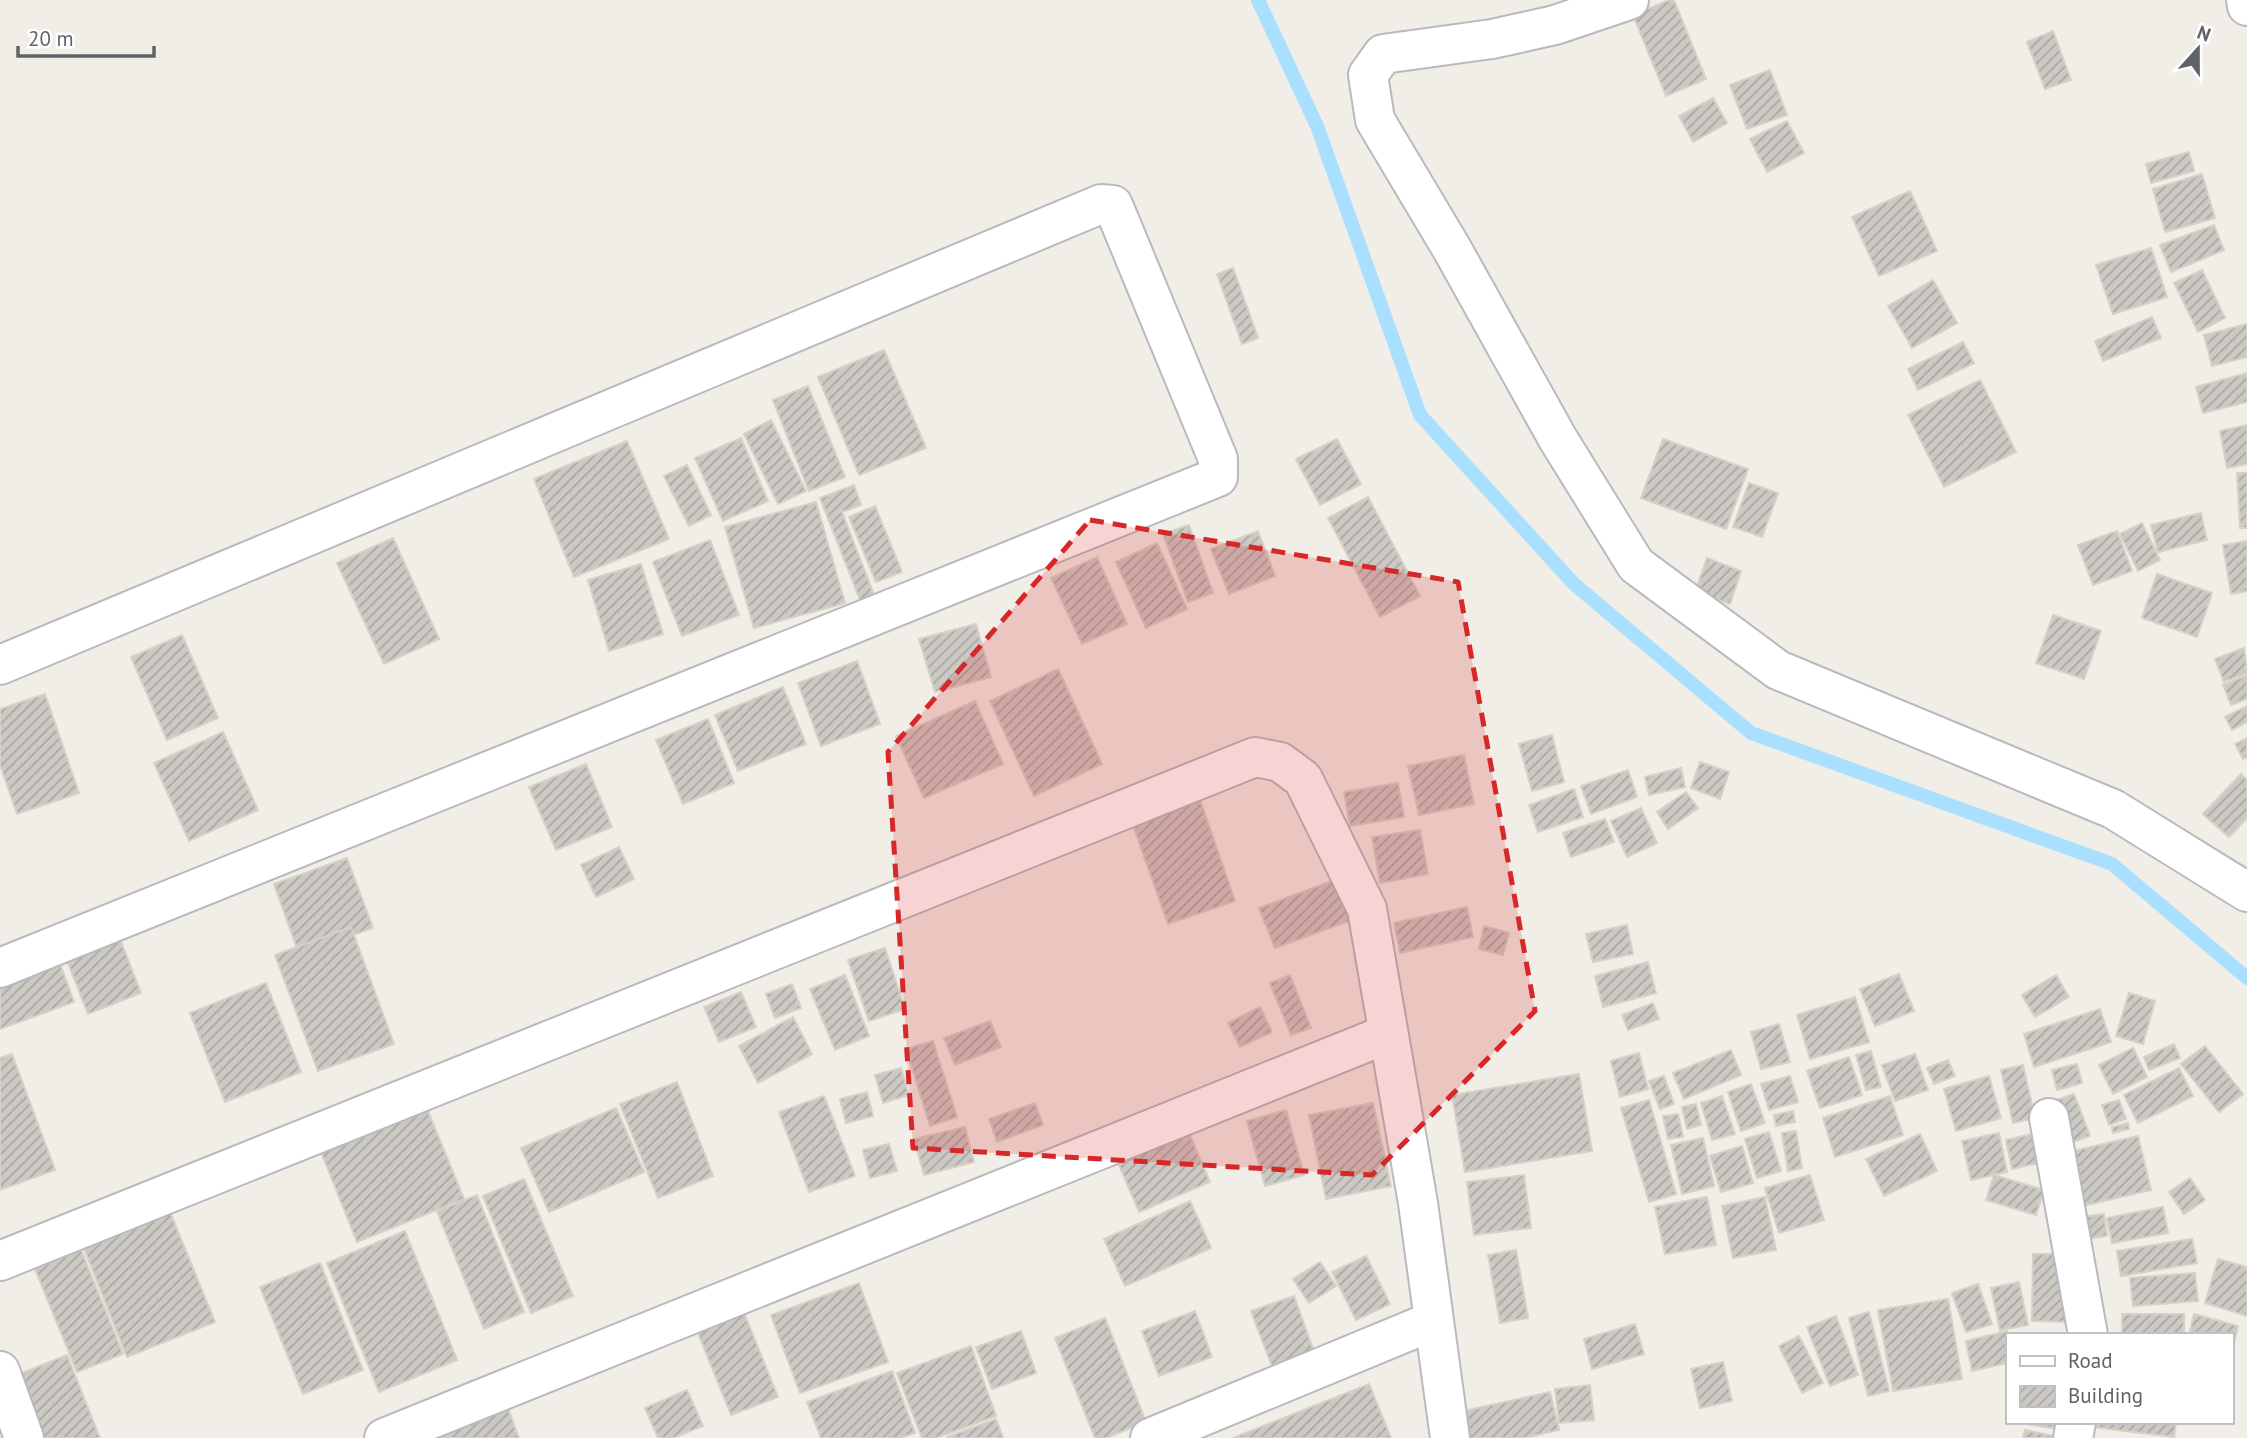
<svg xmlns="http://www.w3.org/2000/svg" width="2247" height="1438" font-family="'PT Sans',sans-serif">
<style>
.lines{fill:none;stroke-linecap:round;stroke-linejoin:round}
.stream{stroke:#a9e0ff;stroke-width:14}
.building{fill:url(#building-hatch);stroke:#d6d0c5;stroke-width:2}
.street-casing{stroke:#b8babe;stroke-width:42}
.street{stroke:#fff;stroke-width:38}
.marked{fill:#d62828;fill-opacity:0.2;stroke:#d62828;stroke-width:5;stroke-dasharray:14 9;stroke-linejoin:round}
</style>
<defs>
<pattern id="building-hatch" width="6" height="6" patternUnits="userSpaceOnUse" patternTransform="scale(1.75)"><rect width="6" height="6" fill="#ccc9c4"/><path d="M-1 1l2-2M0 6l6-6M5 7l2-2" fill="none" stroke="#a9a7a3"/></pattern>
</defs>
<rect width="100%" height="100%" fill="#f1eee7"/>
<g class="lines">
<!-- stream -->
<path class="stream" d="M1258,0l59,126 103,289 154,169 177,149 361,131 135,114"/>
</g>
<!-- building -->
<g class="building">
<path d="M1669,0h5l32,79 -40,17 -33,-81z"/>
<path d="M2053,31l18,49 -26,9 -18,-47z"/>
<path d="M1770,70l17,45 -40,14 -17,-44z"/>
<path d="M1713,98l14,25 -34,19 -14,-26z"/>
<path d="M1787,121l17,32 -37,19 -17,-33z"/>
<path d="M2189,152l5,19 -43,12 -5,-19z"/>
<path d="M2202,174l13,44 -50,14 -12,-43z"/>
<path d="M1910,191l27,60 -58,25 -27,-59z"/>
<path d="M2214,225l10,25 -53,22 -11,-27z"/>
<path d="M2151,248l16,49 -54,17 -17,-49z"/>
<path d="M1233,268l25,70 -16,6 -25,-70z"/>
<path d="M2202,270l23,48 -27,14 -24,-49z"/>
<path d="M1933,280l24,43 -45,25 -24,-42z"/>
<path d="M2152,317l9,21 -58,23 -8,-20z"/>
<path d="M2247,324v33l-35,9 -8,-31z"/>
<path d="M1963,342l11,21 -56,27 -10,-21z"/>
<path d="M884,350l42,98 -67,27 -41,-98z"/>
<path d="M2247,373v29l-44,11 -7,-26z"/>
<path d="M1980,380l36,72 -72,35 -36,-72z"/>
<path d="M808,386l37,91 -36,14 -36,-91z"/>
<path d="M771,420l35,71 -28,13 -34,-70z"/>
<path d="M2247,425v39l-20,4 -7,-37z"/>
<path d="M741,438l27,63 -45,20 -28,-63z"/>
<path d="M1337,439l24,45 -41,21 -24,-46z"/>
<path d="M1663,439l85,30 -22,60 -85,-31z"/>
<path d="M627,441l42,98 -95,38 -40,-98z"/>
<path d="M687,465l24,50 -22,11 -25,-50z"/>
<path d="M2237,473h10v55h-7z"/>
<path d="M1749,483l29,10 -16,44 -29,-10z"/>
<path d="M854,485l7,20 -19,7 32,83 -14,5 -40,-102z"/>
<path d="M1368,497l52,99 -40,21 -52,-99z"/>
<path d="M816,502l29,101 -91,25 -29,-101z"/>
<path d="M875,506l27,66 -26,10 -27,-65z"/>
<path d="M2201,513l6,27 -49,12 -7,-27z"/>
<path d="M2142,523l18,37 -22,11 -18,-37z"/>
<path d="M1189,525l24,68 -25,9 -25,-68z"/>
<path d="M1258,531l17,45 -46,18 -18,-45z"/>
<path d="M2117,531l15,40 -39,14 -15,-40z"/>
<path d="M393,538l46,101 -55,25 -47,-101z"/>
<path d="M710,540l29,75 -57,21 -29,-74z"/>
<path d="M2247,541v50l-16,3 -8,-49z"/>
<path d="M1157,543l30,66 -41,19 -30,-66z"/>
<path d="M1097,557l30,67 -45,20 -31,-66z"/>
<path d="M1707,558l34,13 -11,33 -35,-12z"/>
<path d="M641,564l22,70 -54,17 -21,-71z"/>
<path d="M2157,574l55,19 -15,44 -55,-19z"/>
<path d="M2053,615l48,16 -17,48 -48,-16z"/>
<path d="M976,624l15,53 -56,15 -16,-53z"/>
<path d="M182,635l36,83 -51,22 -36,-83z"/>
<path d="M2244,648l3,25 -23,9 -9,-23z"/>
<path d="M857,661l23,63 -59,22 -23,-63z"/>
<path d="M1058,669l44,95 -68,32 -44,-95z"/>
<path d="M2247,675v24l-16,6 -8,-20z"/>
<path d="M783,687l23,57 -68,27 -23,-56z"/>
<path d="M45,694l34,99 -62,21 -17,-49v-56z"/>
<path d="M975,701l28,63 -79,34 -28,-62z"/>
<path d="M2247,706v16l-15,8 -7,-13z"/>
<path d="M708,719l26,64 -51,21 -27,-64z"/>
<path d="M223,732l35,78 -69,31 -35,-78z"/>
<path d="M1552,735l12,47 -32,9 -13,-47z"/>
<path d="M2247,738v19l-4,2 -8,-15z"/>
<path d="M1464,755l10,49 -55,11 -11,-49z"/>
<path d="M1700,762l29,10 -9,27 -29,-11z"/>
<path d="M586,764l26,63 -56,23 -27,-63z"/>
<path d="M1681,768l4,19 -36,8 -4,-18z"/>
<path d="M1628,770l9,27 -46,17 -10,-28z"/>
<path d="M2241,774l6,6v38l-18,19 -26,-23z"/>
<path d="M1398,783l6,34 -54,9 -6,-34z"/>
<path d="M1574,789l9,28 -45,15 -9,-27z"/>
<path d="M1197,791l38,110 -67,23 -39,-110z"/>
<path d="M1686,792l12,16 -30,21 -11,-17z"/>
<path d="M1641,808l16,35 -30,14 -16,-36z"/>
<path d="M1605,819l9,23 -43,15 -8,-24z"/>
<path d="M1420,830l8,44 -48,9 -8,-46z"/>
<path d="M619,847l15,32 -38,18 -15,-32z"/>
<path d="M347,858l26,70 -74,26 -25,-70z"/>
<path d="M1337,879l15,41 -77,28 -16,-40z"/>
<path d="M1467,907l6,30 -73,16 -6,-30z"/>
<path d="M1627,925l6,29 -40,8 -7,-28z"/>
<path d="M1484,926l25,7 -6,22 -24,-6z"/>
<path d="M351,927l43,117 -76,27 -43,-116z"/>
<path d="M116,929l25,64 -53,21 -25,-64z"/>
<path d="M885,948l20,61 -36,12 -21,-61z"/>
<path d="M56,953l18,49 -74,27v-56z"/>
<path d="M1648,962l8,31 -53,14 -8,-31z"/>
<path d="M1899,974l15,37 -39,15 -15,-37z"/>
<path d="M845,975l24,61 -34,14 -25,-61z"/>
<path d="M1290,975l21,53 -20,7 -21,-52z"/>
<path d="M2056,975l13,22 -34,20 -13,-22z"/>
<path d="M266,983l35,89 -76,30 -35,-89z"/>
<path d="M792,984l9,24 -26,10 -9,-24z"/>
<path d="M741,992l15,35 -37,15 -15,-35z"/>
<path d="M2129,993l26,8 -12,43 -27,-8z"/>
<path d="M1855,997l14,45 -59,17 -13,-44z"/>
<path d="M1653,1003l6,16 -31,11 -6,-15z"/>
<path d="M1260,1007l12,25 -32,15 -12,-24z"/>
<path d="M2100,1009l11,33 -77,25 -10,-33z"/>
<path d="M793,1017l19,37 -54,29 -19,-37z"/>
<path d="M990,1021l11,26 -46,18 -11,-27z"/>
<path d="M1779,1024l11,38 -29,7 -10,-37z"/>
<path d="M933,1041l24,76 -27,9 -24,-77z"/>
<path d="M2174,1044l6,14 -31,12 -5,-13z"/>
<path d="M2205,1046l38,48 -24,18 -38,-48z"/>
<path d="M2133,1048l14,29 -34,17 -14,-29z"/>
<path d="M1731,1050l10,25 -57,24 -11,-26z"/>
<path d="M1871,1051l10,36 -15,3 -10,-35z"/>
<path d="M1639,1053l9,36 -28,8 -9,-36z"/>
<path d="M12,1054l43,116 -55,20v-132z"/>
<path d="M1915,1054l13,36 -33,11 -13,-36z"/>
<path d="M1849,1057l13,38 -42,13 -13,-37z"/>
<path d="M1948,1060l7,16 -21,8 -7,-16z"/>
<path d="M2077,1064l5,19 -25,7 -5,-20z"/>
<path d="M2023,1065l12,53 -22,5 -12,-53z"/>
<path d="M901,1068l8,27 -26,8 -8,-28z"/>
<path d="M2179,1068l14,28 -55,27 -14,-28z"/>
<path d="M1579,1074l13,77 -127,21 -13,-77z"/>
<path d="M1664,1076l10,28 -14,5 -11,-28z"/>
<path d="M1790,1076l8,26 -29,8 -8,-26z"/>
<path d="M1989,1076l12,42 -45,13 -12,-42z"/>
<path d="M677,1082l36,94 -55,22 -38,-94z"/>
<path d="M1751,1084l14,39 -24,8 -13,-39z"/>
<path d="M867,1092l6,24 -27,7 -6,-24z"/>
<path d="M421,1094l43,105 -107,43 -42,-105z"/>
<path d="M2074,1094l16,42 -29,10 -16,-42z"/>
<path d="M824,1096l31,80 -46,16 -30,-80z"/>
<path d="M1722,1096l13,38 -23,6 -11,-37z"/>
<path d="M1890,1096l13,39 -68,22 -12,-39z"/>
<path d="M1649,1100l27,94 -27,8 -28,-94z"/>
<path d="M2119,1100l7,19 -17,6 -7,-20z"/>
<path d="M1035,1103l8,22 -46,17 -8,-23z"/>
<path d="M1373,1103l18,83 -65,13 -17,-84z"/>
<path d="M1696,1104l5,21 -14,4 -5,-22z"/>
<path d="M616,1108l28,64 -95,40 -28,-64z"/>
<path d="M1286,1110l18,65 -39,11 -18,-65z"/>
<path d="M1793,1111l2,11 -19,4 -2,-11z"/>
<path d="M1678,1114l5,23 -15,2 -5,-23z"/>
<path d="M1184,1121l26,61 -71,30 -26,-61z"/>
<path d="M2128,1123l1,6 -16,4 -1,-6z"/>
<path d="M965,1127l9,35 -50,13 -10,-36z"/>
<path d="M1796,1131l6,37 -14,3 -6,-38z"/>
<path d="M1769,1132l12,39 -24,7 -12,-39z"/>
<path d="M1999,1133l8,39 -36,8 -9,-39z"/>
<path d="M1920,1134l17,37 -53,25 -18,-37z"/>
<path d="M2032,1134l6,29 -26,6 -6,-29z"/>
<path d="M2138,1136l13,54 -69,16 -13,-54z"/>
<path d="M1703,1138l11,48 -32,8 -11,-49z"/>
<path d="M889,1144l8,27 -27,7 -7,-28z"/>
<path d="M1742,1146l11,37 -32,9 -11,-36z"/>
<path d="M1524,1175l7,53 -57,7 -7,-53z"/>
<path d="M1810,1175l14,45 -45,13 -14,-45z"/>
<path d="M1994,1175l50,15 -8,25 -50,-15z"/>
<path d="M2190,1178l15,22 -21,14 -15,-22z"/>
<path d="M524,1179l49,117 -42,17 -48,-117z"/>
<path d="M477,1195l47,117 -40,17 -47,-118z"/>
<path d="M1707,1197l9,48 -51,9 -10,-47z"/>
<path d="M1765,1197l11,53 -43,8 -11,-52z"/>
<path d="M1190,1201l21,47 -86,38 -21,-47z"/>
<path d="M2163,1207l5,26 -56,10 -5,-25z"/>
<path d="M170,1212l45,110 -88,35 -44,-111z"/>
<path d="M2104,1214l3,22 -26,4 -4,-22z"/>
<path d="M405,1231l52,129 -78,32 -52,-129z"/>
<path d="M2192,1239l5,24 -76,13 -4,-25z"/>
<path d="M81,1250l42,104 -46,18 -42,-103z"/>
<path d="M1516,1250l12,68 -28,5 -12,-68z"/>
<path d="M2033,1254h37l-2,68 -36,-1z"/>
<path d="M1366,1256l24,48 -34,16 -24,-48z"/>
<path d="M2218,1259l29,8v49l-42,-13z"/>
<path d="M1320,1262l16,24 -27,17 -16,-24z"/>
<path d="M320,1263l43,107 -60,24 -43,-107z"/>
<path d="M2195,1273l3,28 -65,5 -3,-28z"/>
<path d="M2019,1282l9,43 -28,5 -9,-42z"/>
<path d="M859,1283l29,79 -88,31 -29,-78z"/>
<path d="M1978,1284l14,40 -26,8 -14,-39z"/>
<path d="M1294,1296l22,61 -42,15 -23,-61z"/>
<path d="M1948,1299l14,80 -69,12 -15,-81z"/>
<path d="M741,1305l37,92 -47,18 -37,-92z"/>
<path d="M1195,1311l17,46 -53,19 -17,-45z"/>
<path d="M1869,1312l20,79 -21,5 -19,-78z"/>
<rect x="2122" y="1314" width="62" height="21"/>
<path d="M2194,1314l44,12 -6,26 -1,-17h-42z"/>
<path d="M1836,1316l22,59 -28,11 -23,-59z"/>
<path d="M1105,1318l41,104 -40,16h-11l-40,-100z"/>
<path d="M1635,1324l9,30 -52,15 -8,-30z"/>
<path d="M1021,1331l15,42 -44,16 -16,-42z"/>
<path d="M2007,1331v32l-35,8 -6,-30z"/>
<path d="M1799,1336l24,47 -21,10 -23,-47z"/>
<path d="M971,1346l25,70 -60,22h-14l-25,-65z"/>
<path d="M67,1355l33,83h-63l-25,-61z"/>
<path d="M1723,1362l9,39 -32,7 -9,-39z"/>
<path d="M892,1371l23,62 -15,5h-79l-14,-36z"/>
<path d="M1369,1384l22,54h-158z"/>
<path d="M1590,1385l4,35 -35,3 -4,-34z"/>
<path d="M687,1390l16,36 -30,12h-15l-13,-30z"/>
<path d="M1550,1392l9,38 -35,8h-68l-6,-24z"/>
<path d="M504,1398l15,40h-80l-5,-14z"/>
<path d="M996,1419l7,19h-56v-1z"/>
<path d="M2015,1422h49l-1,8z"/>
<path d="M2093,1422h83l-2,15 -82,-10z"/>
<path d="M2025,1430l29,6v2h-31z"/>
</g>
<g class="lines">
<!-- street casing -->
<g class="street-casing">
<g id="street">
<path d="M1629,0l-74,25 -63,14 -109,15 -15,21 7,45 77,129 106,190 78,126 142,105 335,139 134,83"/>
<path d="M2246,0l1,6"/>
<path d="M0,665l1101,-461 12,1 105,254v18l-1218,491"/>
<path d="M2049,1118l39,217"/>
<path d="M0,1261l1255,-504 25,5 23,17 64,130 51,294 32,235"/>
<path d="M0,1371l24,67"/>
<path d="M384,1438l1003,-404"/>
<path d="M1150,1438l283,-117"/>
<path d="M2073,1438l3,-16"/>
</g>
</g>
<!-- street -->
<use href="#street" class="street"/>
</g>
<!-- marked area -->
<path class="marked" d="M1090,520l368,62 77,429 -163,164 -459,-27 -25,-396z"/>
<!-- legend -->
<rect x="2006" y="1333" width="228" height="91" fill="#ffffff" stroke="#bfc1c3" stroke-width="2"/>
<rect x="2020" y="1356" width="35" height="10" fill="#ffffff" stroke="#bfc1c3" stroke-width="2"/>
<text x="2068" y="1368" font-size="21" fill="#5f6368">Road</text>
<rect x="2020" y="1386" width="35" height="21" fill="url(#building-hatch)" stroke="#bfc1c3" stroke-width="2"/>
<text x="2068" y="1403" font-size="21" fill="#5f6368">Building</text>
<!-- north arrow -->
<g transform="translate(2198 49) rotate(21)" stroke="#ffffff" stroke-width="5" paint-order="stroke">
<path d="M0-5L12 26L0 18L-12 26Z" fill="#5f6368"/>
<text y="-10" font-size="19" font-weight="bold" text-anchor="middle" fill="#5f6368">N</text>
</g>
<!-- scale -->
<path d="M18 46v10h136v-10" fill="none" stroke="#5f6368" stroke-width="3.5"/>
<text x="28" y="46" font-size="21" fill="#5f6368" stroke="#ffffff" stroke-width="5" paint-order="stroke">20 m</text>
</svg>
